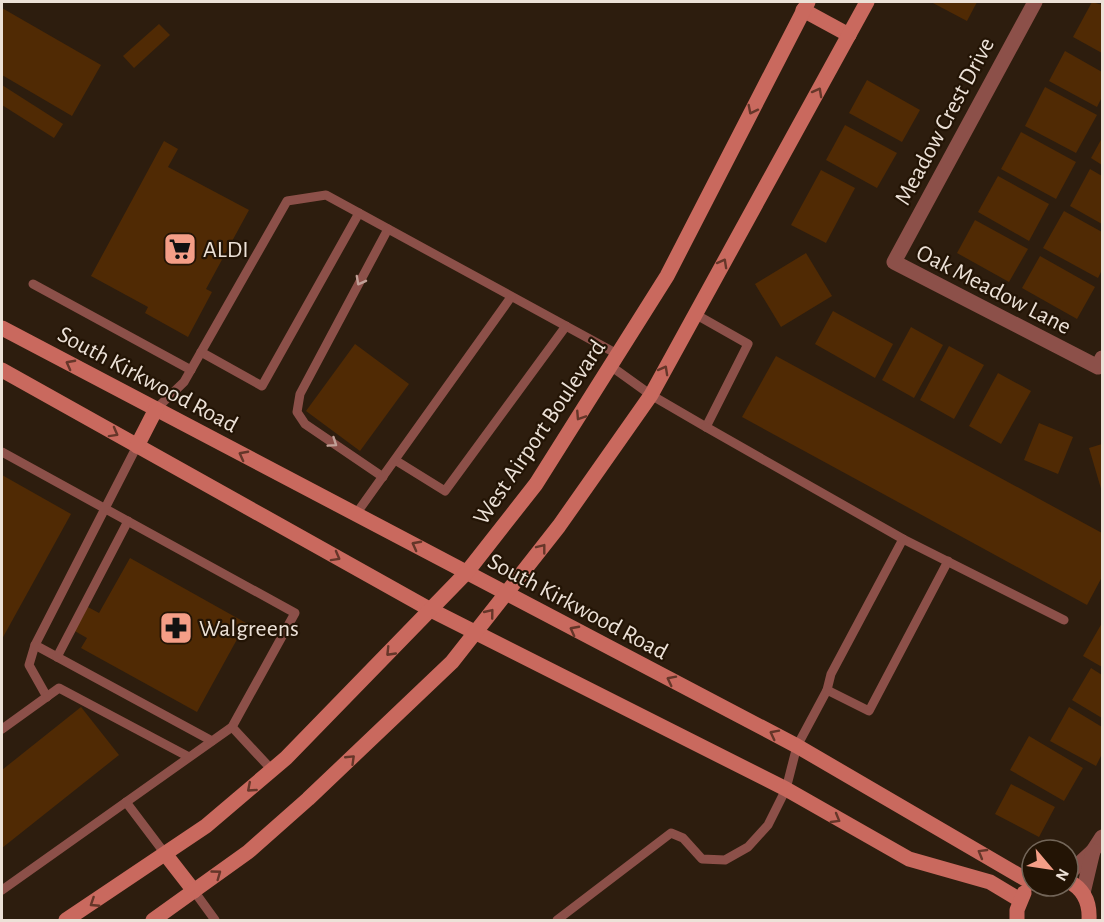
<svg xmlns="http://www.w3.org/2000/svg" width="1104" height="922" font-family="'Alegreya Sans',sans-serif">
<style>
.building{fill:#502a04}
.lines{fill:none;stroke-linecap:round;stroke-linejoin:round}
.lane{stroke:#8c5049;stroke-width:9}
.street{stroke:#8c5049;stroke-width:15}
.secondary{stroke:#c9695e;stroke-width:15}
.oneway{stroke:#653629}
.oneway2{stroke:#c1a097}
.labels{text-anchor:middle;stroke-width:4.5;stroke-linejoin:round;paint-order:stroke}
.street-label{font-size:24px;fill:#ece1d7;stroke:#231405}
.poi-label{font-size:24px;fill:#ece1d7;stroke:#231405;text-anchor:start}
</style>
<rect width="100%" height="100%" fill="#2d1d0e"/>
<!-- building -->
<g class="building">
<path d="M931,2h46l-10,19z"/>
<path d="M1092,2l10,3v48l-29,-16z"/>
<path d="M2,8l99,57 -29,51 -70,-41z"/>
<path d="M159,24l11,11 -36,33 -11,-12z"/>
<path d="M1065,51l37,21v25l-5,10 -48,-26z"/>
<path d="M867,80l53,30 -18,32 -53,-29z"/>
<path d="M2,85l61,39 -9,14 -52,-33z"/>
<path d="M1045,87l52,28 -21,38 -51,-27z"/>
<path d="M845,125l52,28 -20,35 -51,-28z"/>
<path d="M1021,132l55,30 -20,37 -55,-30z"/>
<path d="M1102,138v27l-11,-7z"/>
<path d="M164,141l14,8 -10,18 81,43 -43,79 6,3 -24,45 -43,-24 3,-6 -57,-31z"/>
<path d="M1090,169l12,7v48l-32,-18z"/>
<path d="M821,170l34,18 -29,55 -35,-18z"/>
<path d="M998,176l51,28 -20,37 -51,-29z"/>
<path d="M1064,211l38,21v38l-4,8 -55,-30z"/>
<path d="M975,220l53,29 -19,33 -52,-29z"/>
<path d="M806,253l26,43 -51,31 -26,-43z"/>
<path d="M1040,256l55,31 -18,32 -55,-31z"/>
<path d="M833,311l60,33 -18,34 -60,-34z"/>
<path d="M911,327l32,18 -29,53 -32,-18z"/>
<path d="M355,344l54,40 -49,67 -54,-40z"/>
<path d="M949,346l35,19 -30,54 -34,-19z"/>
<path d="M776,356l326,177v44l-15,28 -345,-188z"/>
<path d="M998,373l33,18 -30,53 -32,-18z"/>
<path d="M1039,423l34,14 -15,37 -34,-14z"/>
<path d="M1102,444v48l-13,-44z"/>
<path d="M2,475l69,39 -69,125z"/>
<path d="M130,558l116,65 -49,89 -116,-64 6,-10 -14,-8 13,-24 13,7z"/>
<path d="M1102,623v44l-19,-11z"/>
<path d="M1091,668l11,7v43l-30,-18z"/>
<path d="M81,707l38,48 -117,93v-78z"/>
<path d="M1069,707l33,20v27l-6,12 -46,-25z"/>
<path d="M1029,736l54,32 -19,33 -54,-31z"/>
<path d="M1011,784l44,23 -16,30 -44,-23z"/>
</g>
<g class="lines">
<!-- lane -->
<g class="lane">
<path d="M33,284l158,86"/>
<path d="M201,352l61,34 97,-173"/>
<path d="M612,367l39,28 55,32 42,-83 -53,-30"/>
<path d="M156,409l28,-27 103,-181 39,-6 293,160"/>
<path d="M2,452l293,161 -63,114 -230,163"/>
<path d="M395,460l50,31 121,-165"/>
<path d="M383,477l-78,-53 -8,-12 3,-18 88,-165"/>
<path d="M356,514l155,-217"/>
<path d="M903,539l161,81"/>
<path d="M35,645l177,96"/>
<path d="M57,657l71,-136"/>
<path d="M827,690l42,21 79,-150"/>
<path d="M47,697l-18,-32 6,-20 102,-199"/>
<path d="M232,727l40,43"/>
<path d="M2,729l57,-41 130,69"/>
<path d="M126,802l40,53"/>
<path d="M194,891l21,29"/>
<path d="M557,920l114,-87 12,5 19,21 23,1 23,-13 20,-22 18,-36 11,-43 30,-56 4,-16 72,-135 -197,-112"/>
</g>
<!-- street -->
<g class="street">
<path d="M1035,2l-141,260 204,105 4,-9"/>
<path d="M1068,874l25,-23 9,-14"/>
<path d="M1083,893l10,-42"/>
</g>
<!-- secondary -->
<g class="secondary">
<path d="M803,10l46,25"/>
<path d="M2,328l795,418 235,137"/>
<path d="M2,370l429,240 355,179 123,70 81,23 30,18"/>
<path d="M137,446l19,-37"/>
<path d="M166,855l28,36"/>
<path d="M1068,881c16,8 22,22 21,39"/>
<path d="M66,920l140,-94 80,-68 181,-186 69,-88 131,-208 141,-274"/>
<path d="M153,920l95,-68 60,-53 144,-137 107,-136 92,-131 216,-393"/>
<path d="M1017,920v-10l7,-17"/>
</g>
</g>
<!-- one-way arrows -->
<defs><path id="oneway-chevron" d="M-2-3.5L2.5 0L-2 3.5" fill="none" stroke-width="1.6" stroke-linecap="round" stroke-linejoin="round" transform="scale(1.5)"/></defs>
<g class="oneway">
<use href="#oneway-chevron" transform="translate(818 92) rotate(-61)"/>
<use href="#oneway-chevron" transform="translate(752 110) rotate(117)"/>
<use href="#oneway-chevron" transform="translate(723 263) rotate(-61)"/>
<use href="#oneway-chevron" transform="translate(70 364) rotate(-152)"/>
<use href="#oneway-chevron" transform="translate(664 370) rotate(-61)"/>
<use href="#oneway-chevron" transform="translate(580 416) rotate(123)"/>
<use href="#oneway-chevron" transform="translate(114 433) rotate(29)"/>
<use href="#oneway-chevron" transform="translate(243 455) rotate(-152)"/>
<use href="#oneway-chevron" transform="translate(416 545) rotate(-152)"/>
<use href="#oneway-chevron" transform="translate(542 548) rotate(-52)"/>
<use href="#oneway-chevron" transform="translate(336 557) rotate(29)"/>
<use href="#oneway-chevron" transform="translate(490 613) rotate(-51)"/>
<use href="#oneway-chevron" transform="translate(574 630) rotate(-152)"/>
<use href="#oneway-chevron" transform="translate(390 652) rotate(134)"/>
<use href="#oneway-chevron" transform="translate(671 680) rotate(-153)"/>
<use href="#oneway-chevron" transform="translate(774 734) rotate(-153)"/>
<use href="#oneway-chevron" transform="translate(351 759) rotate(-44)"/>
<use href="#oneway-chevron" transform="translate(251 788) rotate(139)"/>
<use href="#oneway-chevron" transform="translate(836 819) rotate(30)"/>
<use href="#oneway-chevron" transform="translate(982 853) rotate(-150)"/>
<use href="#oneway-chevron" transform="translate(217 874) rotate(-36)"/>
<use href="#oneway-chevron" transform="translate(94 903) rotate(147)"/>
</g>
<g class="oneway2">
<use href="#oneway-chevron" transform="translate(360 281) rotate(118)"/>
<use href="#oneway-chevron" transform="translate(333 443) rotate(34)"/>
</g>
<!-- icons -->
<defs>
<g id="supermarket-square" transform="scale(1.725)"><rect x="-9" y="-9" width="18" height="18" rx="4" fill="#f49e87" stroke="#231405"/><path d="M-6-5.5h2.5l.6 2H6L4.5 2H-2.5L-4.4-4H-6ZM-1.5 3.2a1.3 1.3 0 1 0 .1 0ZM3 3.2a1.3 1.3 0 1 0 .1 0Z" fill="#111"/></g>
<g id="pharmacy-square" transform="scale(1.725)"><rect x="-9" y="-9" width="18" height="18" rx="4" fill="#f49e87" stroke="#231405"/><path d="M-2-6h4v4h4v4h-4v4h-4v-4h-4v-4h4Z" fill="#111"/></g>
</defs>
<g fill-rule="evenodd">
<use href="#supermarket-square" x="180" y="249"/>
<use href="#pharmacy-square" x="176" y="628"/>
</g>
<g class="labels">
<!-- street labels -->
<g class="street-label">
<text transform="translate(944 121) rotate(-62)" y="8">Meadow Crest Drive</text>
<text transform="translate(994 289) rotate(27)" y="8">Oak Meadow Lane</text>
<text transform="translate(148 379) rotate(28)" y="8">South Kirkwood Road</text>
<text transform="translate(539 432) rotate(-56)" y="8">West Airport Boulevard</text>
<text transform="translate(578 606) rotate(28)" y="8">South Kirkwood Road</text>
</g>
<!-- poi labels -->
<g class="poi-label">
<text x="203" y="257">ALDI</text>
<text x="199" y="636">Walgreens</text>
</g>
</g>
<!-- border -->
<rect width="1104" height="922" fill="none" stroke="#ece1d7" stroke-width="6"/>
<!-- north arrow -->
<g transform="translate(1050 868) rotate(119)"><circle r="28" fill="#231405" stroke="#736659" stroke-width="1.5"/>
<path d="M0-4.5L10 22L0 15L-10 22Z" fill="#f49e87"/>
<text y="-9" font-size="16" font-weight="bold" text-anchor="middle" fill="#ece1d7">N</text>
</g>
</svg>
